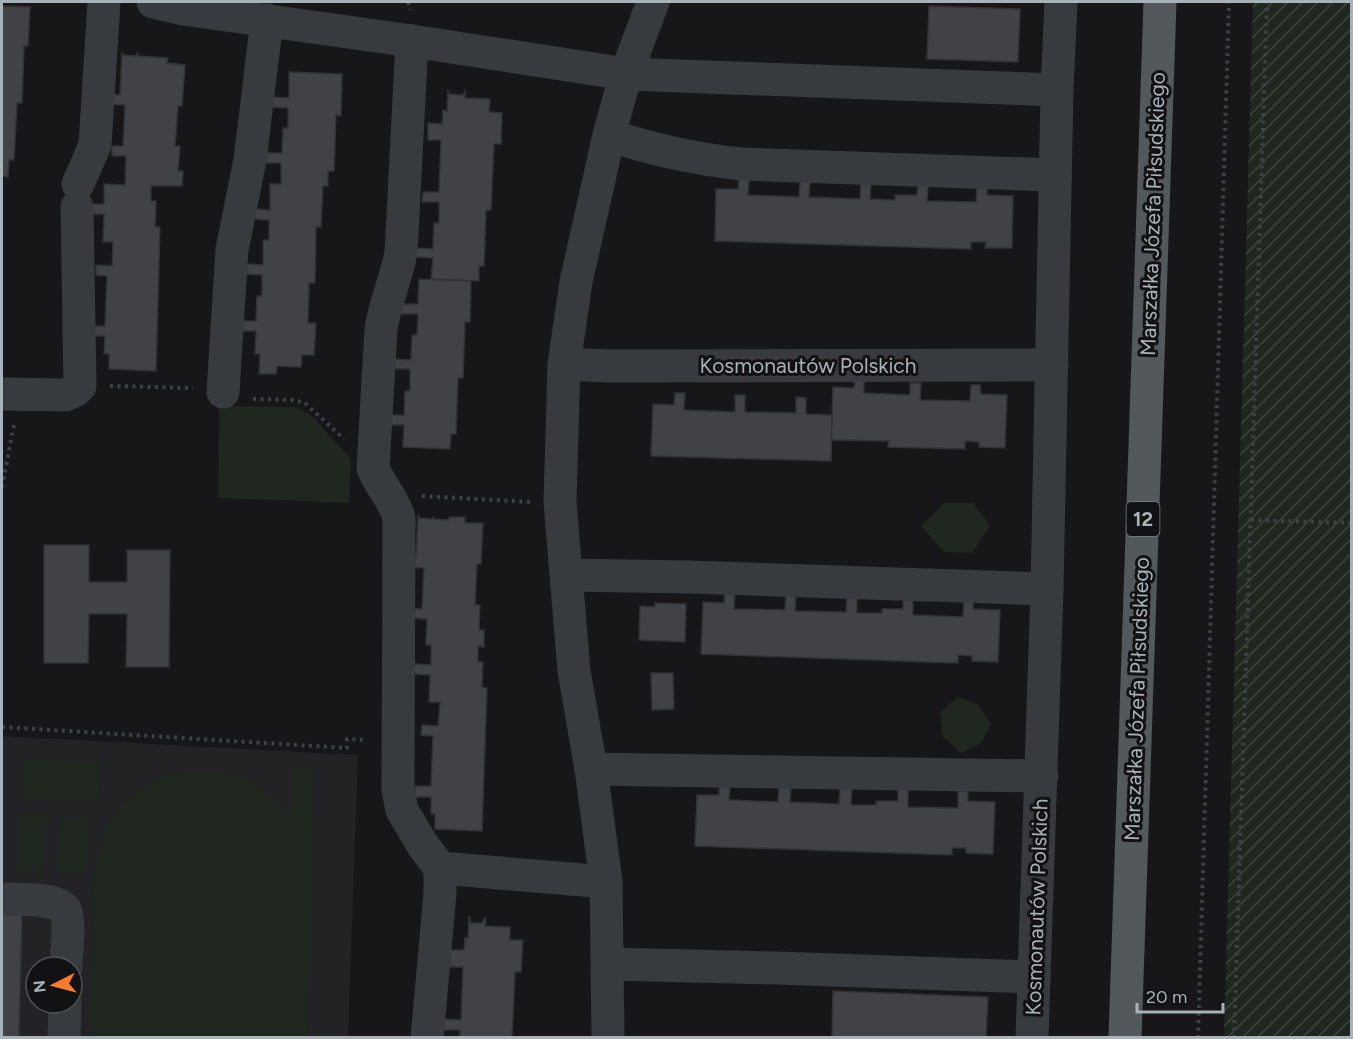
<svg xmlns="http://www.w3.org/2000/svg" width="1353" height="1039" font-family="Figtree,sans-serif">
<style>
.built{fill:#232326;fill-rule:evenodd}
.green{fill:#1f271e}
.garden{fill:url(#garden-furrows)}
.building{fill:#414246;stroke:#313235;stroke-width:1.5}
.lines{fill:none;stroke-linecap:round;stroke-linejoin:round}
.path{stroke:#3d4245;stroke-width:4;stroke-dasharray:3 4.5;stroke-linecap:butt}
.minor{stroke:#373a3e;stroke-width:33}
.major{stroke:#53585d;stroke-width:33}
.labels{text-anchor:middle;stroke-width:6;stroke-linejoin:round;paint-order:stroke}
.shield{fill:#121214;stroke:#7b8288;stroke-width:1.5}
.shield-label{font-size:20px;font-weight:bold;fill:#a8b2b9}
.street-label{font-size:21px;fill:#a8b2b9;stroke:#121214}
</style>
<defs>
<pattern id="garden-furrows" width="10" height="10" patternUnits="userSpaceOnUse" patternTransform="scale(1.5)"><rect width="10" height="10" fill="#1f271e"/><path d="M-1 1l2-2M0 10L10 0M9 11l2-2" fill="none" stroke="#3d443d"/></pattern>
</defs>
<rect width="100%" height="100%" fill="#171719"/>
<!-- built -->
<path class="built" d="M2,736l356,19 -10,282h-346zM36,967h36v36h-36z"/>
<!-- green -->
<g class="green">
<path d="M219,406l76,1 16,8 40,44 -2,44 -131,-5z"/>
<path d="M945,503h28l17,23 -18,27 -28,-1 -23,-26z"/>
<path d="M958,697l20,7 13,20 -10,19 -20,10 -18,-16 -3,-24z"/>
<path d="M25,760l75,2 -1,38 -76,-1z"/>
<path d="M291,768h23l-7,269h-215c-4,-31 0,-64 1,-95 1,-31 -3,-66 6,-95 12,-45 56,-77 102,-77 36,0 67,17 89,46z"/>
<path d="M19,813l28,1 -3,57h-28z"/>
<path d="M61,817h28l-4,56 -28,-2z"/>
</g>
<!-- garden -->
<path class="garden" d="M1253,2h98v1035h-127z"/>
<!-- building -->
<g class="building">
<path d="M2,6l28,1 -2,39h-4l-2,57h-5l-3,57h-5l-1,17 -6,-1z"/>
<path d="M929,6l91,3 -2,53 -91,-3z"/>
<path d="M122,52l1,3 13,1 2,-3v3l30,2 -1,5 18,2 -3,41h-4l-3,40h5l-2,25h5l-1,15h-31v15h5l-1,26h5l-4,144 -47,-2v-15h-5l1,-18h-17l1,-10h16l2,-50 -11,-1v-10l16,1 1,-24h-10l1,-28h-17v-10h17v-20l21,1 1,-29h-14v-10h11l2,-41 -16,-1v-10l11,1z"/>
<path d="M289,72l53,2 -1,42 -5,-1 -2,56h-6v15h-5l-2,41h-5l-1,56h-6l-1,40h8l-2,32h-12l-1,12 -24,-1 -1,8h-17l1,-20h-5l1,-23h-17v-10h17l1,-25h5v-21l-16,-1 1,-10 16,1v-25h6v-20l-16,-1 1,-10 16,1v-26h11v-21h-16v-10h17l1,-25h5v-20l-16,-1v-10l17,1z"/>
<path d="M448,90l1,4 14,1 2,-5v8l25,1 -1,13 13,1 -1,31h-7l-3,66h-5l-2,56h-5v15l-48,-2 2,-21 -17,-1v-9l17,1 1,-26h5v-21h-17l1,-10h16l2,-52h-13v-17l14,1 1,-14 4,1z"/>
<path d="M739,178h10l-1,17 51,2 1,-16h10l-1,16 51,2 1,-16h10l-1,16 25,1v-5h22l1,-11h10l-1,17 49,1 1,-16 10,1v8l26,1 -1,52h-27l1,-6h-15v7l-256,-8 1,-52h22z"/>
<path d="M419,279l52,2 -1,41h-5l-2,56h-5l-2,56h-5l-1,15 -47,-2 1,-22h-16v-10h16l1,-24h5v-22h-15v-10l16,1 1,-25h5l1,-21h-17v-10h17z"/>
<path d="M855,376h9v17l46,2v-12h11l-1,17 50,1 1,-16h9l1,9 26,1 -2,53 -26,-1v-5l-14,-1v8l-77,-2 1,-6 -58,-1 2,-53 21,1z"/>
<path d="M675,393h10l-1,17 51,2v-17h10v17l51,1v-16l10,1v16l26,1 -1,46 -180,-5 2,-52 21,1z"/>
<path d="M418,515l1,3 14,1v-3l1,3 15,1v-3h16v6h18l-2,41h-4l-2,41h5l-1,25h5v17l-6,-1v16h5l-1,25 5,1 -5,143 -47,-2v-15h-4v-17h-16v-11h16l2,-50 -12,-1 1,-10 16,1 2,-24h-11l1,-27 -16,-1v-10l17,1v-20h-5l1,-26 -16,-1 -1,-10 12,1 2,-41 -17,-1v-9h9z"/>
<path d="M44,545h45v37h38v-32h43l-1,117h-43l1,-53h-38l-1,49h-44z"/>
<path d="M725,592h10l-1,17 51,1 1,-16h10l-1,17 51,1 1,-16h10v17h25v-4h21v-10h10v16l50,2 1,-17h9v9l27,1 -2,52 -26,-1v-5l-14,-1v8l-257,-9 2,-52 21,1z"/>
<path d="M655,603l31,1 -1,38 -46,-2 1,-34 15,1z"/>
<path d="M651,673h22l1,36 -22,1z"/>
<path d="M719,783l11,1 -1,16 49,2 1,-16h12l-1,16 49,2 1,-16h12l-1,17h25v-4h22v-12l10,1v17l50,1v-17h10v10l27,1 -2,52 -27,-1v-5h-14v7l-257,-9 2,-51h22z"/>
<path d="M2,913h20l-3,125h-17z"/>
<path d="M469,917h1v6h13l1,-5h2l-1,8 25,1v13h13l-2,32h-6l-3,66h-52v-8h-17v-11l18,1 2,-53h-13v-17h14l1,-12h3z"/>
<path d="M833,991l155,6 -2,41h-154z"/>
</g>
<g class="lines">
<!-- path -->
<g class="path">
<path d="M408,2l2,8"/>
<path d="M110,386l83,2"/>
<path d="M253,399l40,1 12,3 39,36"/>
<path d="M2,487l12,-62"/>
<path d="M422,496l109,6"/>
<path d="M1251,520l101,3"/>
<path d="M2,727l345,21v-9l20,1"/>
<path d="M1198,1038l31,-1036"/>
<path d="M1234,1038l33,-1036"/>
</g>
<!-- minor -->
<g class="minor">
<path d="M153,2l30,7 229,32 214,33 431,16"/>
<path d="M412,41l-11,212c-5,26 -16,50 -20,76l-8,139c7,18 21,31 26,50l-1,272 4,20 20,34 18,24v25l-13,145"/>
<path d="M609,135c44,15 86,24 132,29l314,11"/>
<path d="M78,184l17,-39 9,-143"/>
<path d="M564,364l45,2 443,-1"/>
<path d="M223,392l9,-142 18,-90 17,-140"/>
<path d="M2,394l64,1 9,-4 5,-5 -3,-179"/>
<path d="M566,575l123,2 358,12"/>
<path d="M591,769l451,7"/>
<path d="M440,868l166,14"/>
<path d="M2,899c13,1 56,-2 63,11 6,12 1,43 1,57"/>
<path d="M608,964l169,4 257,9"/>
<path d="M64,1038l1,-35"/>
<path d="M608,1038l-2,-156 -15,-113 -17,-98 -14,-169 4,-138 12,-82 33,-147 17,-61 27,-72"/>
<path d="M1032,1038l15,-449 10,-499 4,-88"/>
</g>
<!-- major -->
<path class="major" d="M1125,1038l35,-1036"/>
</g>
<g class="labels">
<!-- shield labels -->
<rect class="shield" x="1126.5" y="502" width="33" height="34" rx="4.5"/>
<g class="shield-label">
<text x="1143" y="526">12</text>
</g>
<!-- street labels -->
<g class="street-label">
<text transform="translate(1153 214) rotate(-88)" y="7">Marszałka Józefa Piłsudskiego</text>
<text x="808" y="373">Kosmonautów Polskich</text>
<text transform="translate(1137 699) rotate(-88)" y="7">Marszałka Józefa Piłsudskiego</text>
<text transform="translate(1037 907) rotate(-88)" y="7">Kosmonautów Polskich</text>
</g>
</g>
<!-- border -->
<rect width="1353" height="1039" fill="none" stroke="#a8b2b9" stroke-width="6"/>
<!-- north arrow -->
<g transform="translate(54 985) rotate(264)"><circle r="28" fill="#121214" stroke="#4e5256" stroke-width="1.5"/>
<path d="M0-4.5L10 22L0 15L-10 22Z" fill="#fb7c2d"/>
<text y="-9" font-size="16" font-weight="bold" text-anchor="middle" fill="#a8b2b9">N</text>
</g>
<!-- scale -->
<path d="M1137 1003v9h86v-9" fill="none" stroke="#a8b2b9" stroke-width="3"/>
<text x="1146" y="1003" font-size="18" fill="#a8b2b9" stroke="#121214" stroke-width="4.5" paint-order="stroke">20 m</text>
</svg>
